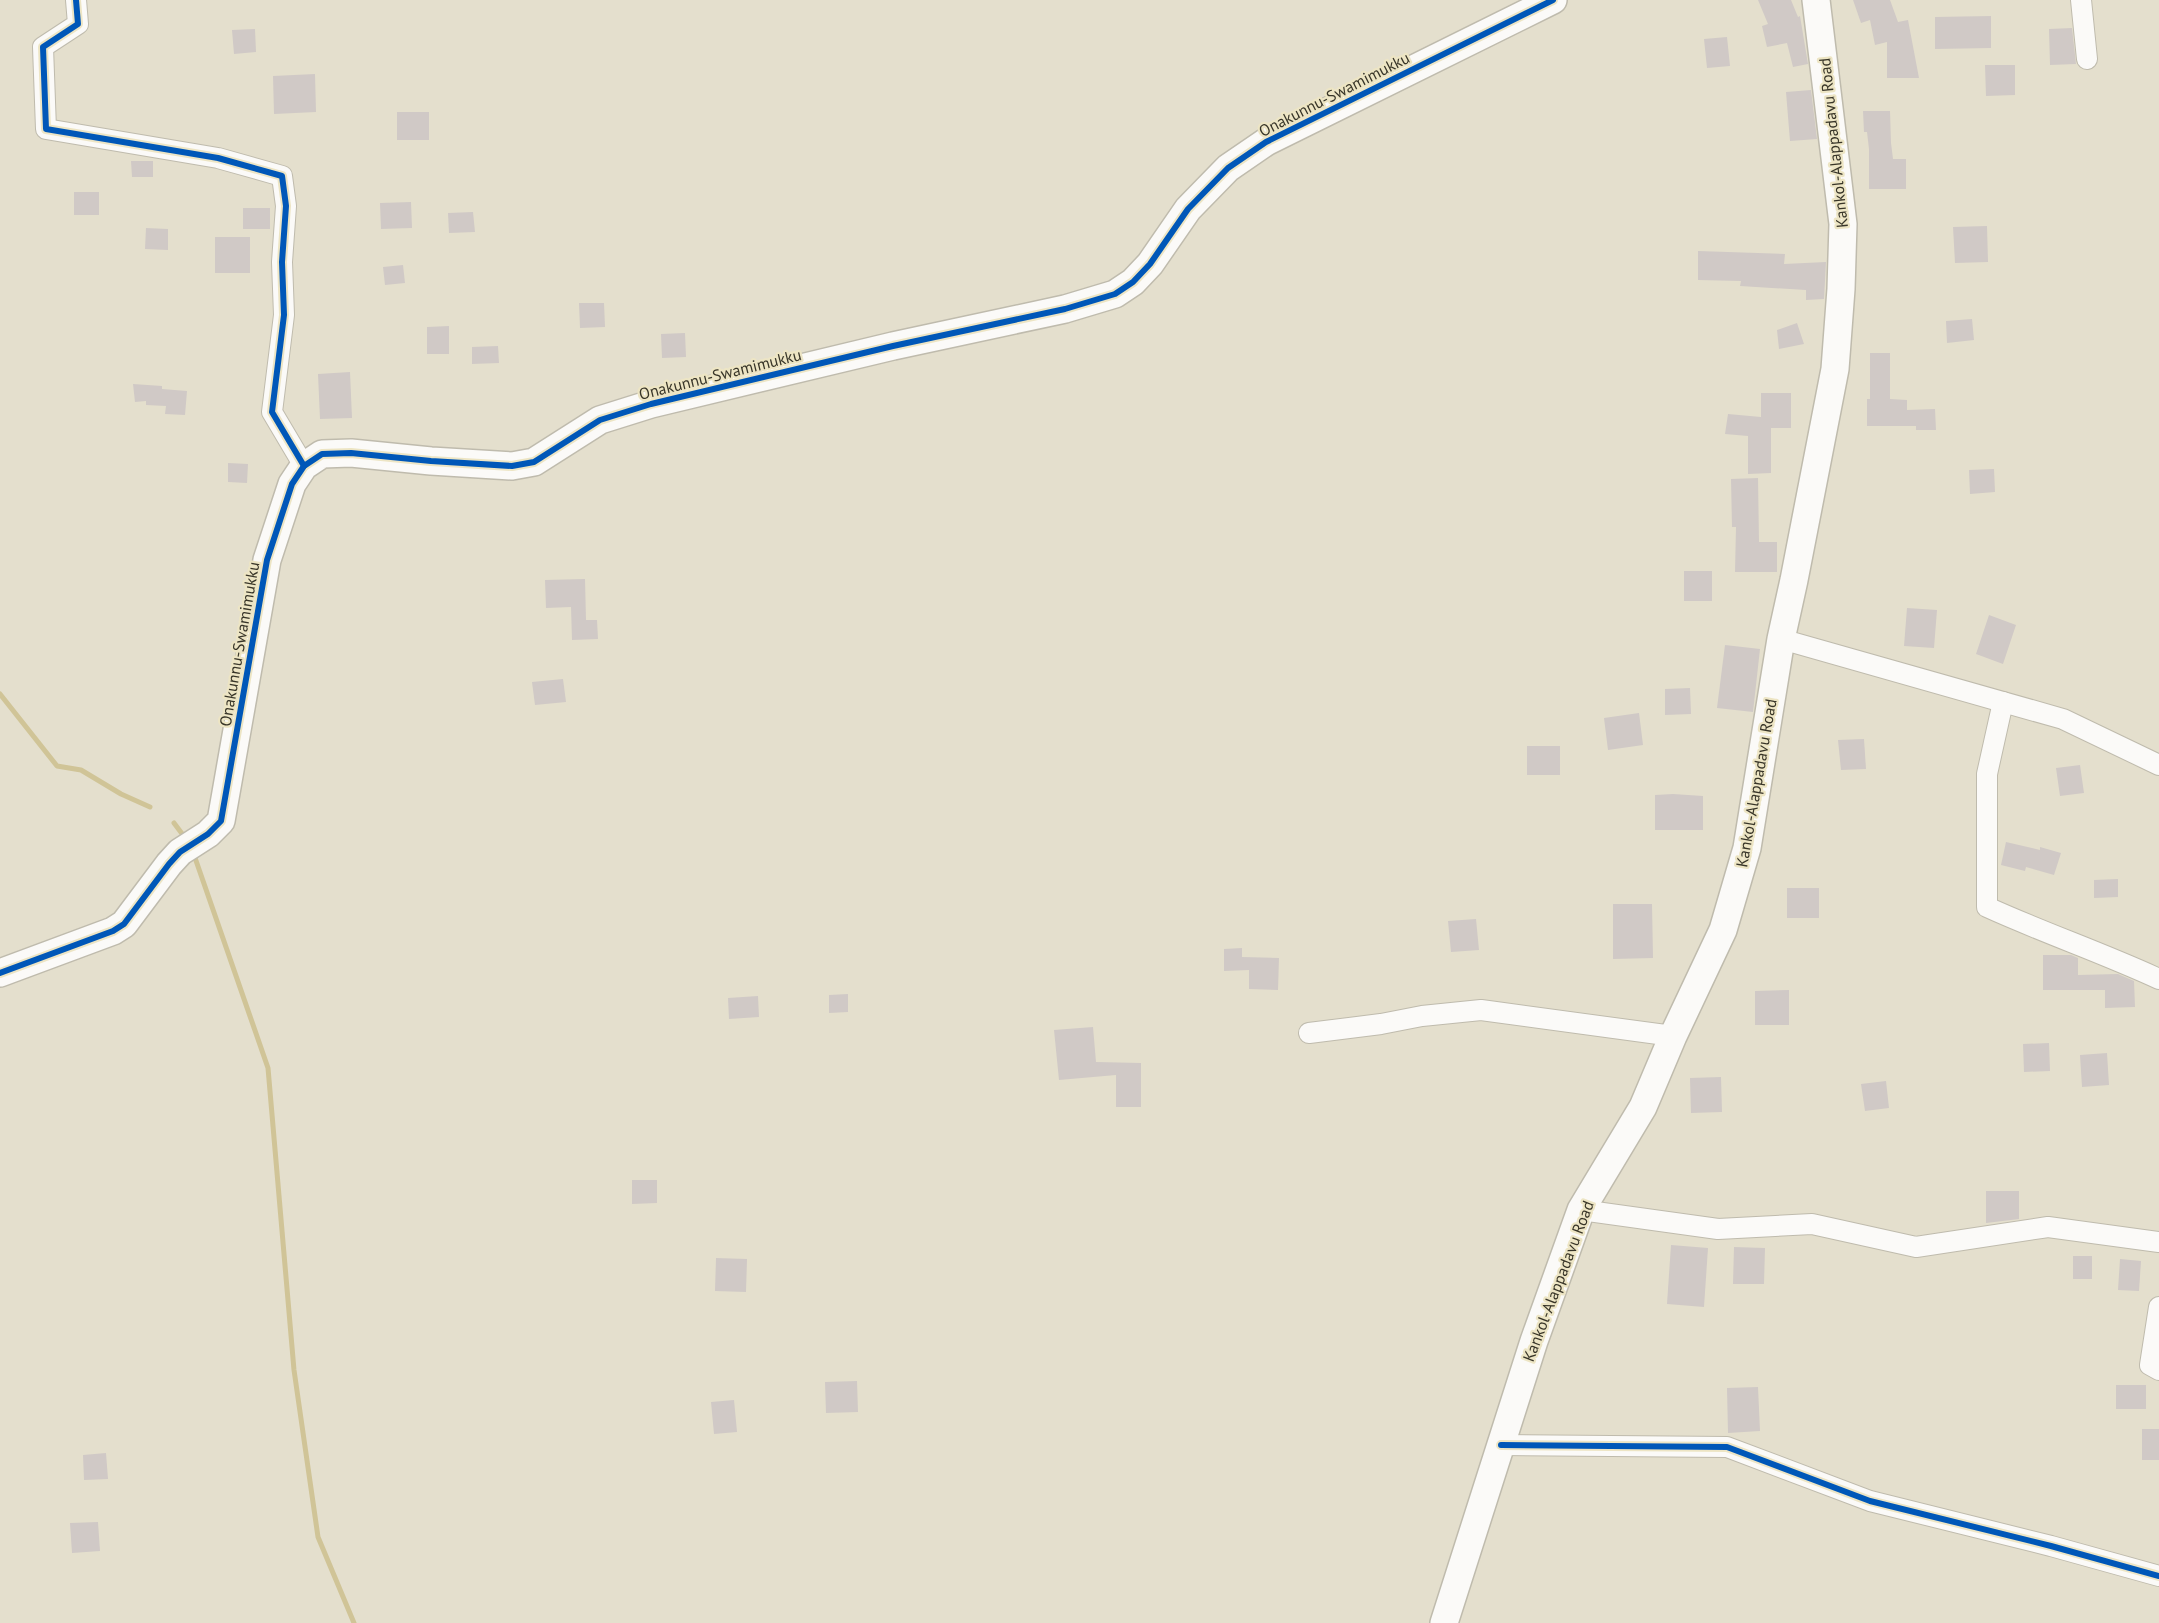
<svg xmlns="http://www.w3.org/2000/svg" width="2159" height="1623" font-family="'PT Sans',sans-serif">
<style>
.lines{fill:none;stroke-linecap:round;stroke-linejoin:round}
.stream{stroke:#d0c497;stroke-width:5}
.building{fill:#d0c9c6}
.street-casing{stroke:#bfbbad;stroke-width:22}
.secondary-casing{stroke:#bfbbad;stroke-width:30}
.street{stroke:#fbfaf8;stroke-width:20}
.secondary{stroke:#fbfaf8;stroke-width:27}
.cycleway-casing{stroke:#ede5c4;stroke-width:10}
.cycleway{stroke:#0057b8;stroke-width:6}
.labels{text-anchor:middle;stroke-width:4.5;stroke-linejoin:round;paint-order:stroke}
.street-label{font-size:16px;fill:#383528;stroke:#ede5c4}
</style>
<rect width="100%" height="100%" fill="#e4dfcd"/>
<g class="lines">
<!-- stream -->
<g class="stream">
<path d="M0,694l57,72 24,4 40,24 29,13"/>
<path d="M174,823l12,16"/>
<path d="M193,852l75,216 26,302 24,167 36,86"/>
</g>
</g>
<!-- building -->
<g class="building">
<path d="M1758,0h33l7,17 2,-1 8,48 -15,3 -6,-24 -20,4 -5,-21 6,-2z"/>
<path d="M1853,0h37l8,22 10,-2 11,58h-32v-36l-12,3 -5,-25 -9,3z"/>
<path d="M1991,16v32l-56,1v-32z"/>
<path d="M2072,28l4,36 -26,1 -1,-36z"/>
<path d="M255,29l1,23 -22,2 -2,-24z"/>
<path d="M1727,37l3,29 -23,2 -3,-29z"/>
<path d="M1985,65h30v30l-29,1z"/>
<path d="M315,74l1,38 -42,2 -1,-38z"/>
<path d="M1811,90l6,49 -27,2 -4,-49z"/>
<path d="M1863,111h27l1,32 2,16h13v30h-37v-40l-2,-17h-3z"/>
<rect x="397" y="112" width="32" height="28"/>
<path d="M131,161h22v16h-21z"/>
<rect x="74" y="192" width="25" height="23"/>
<path d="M411,202l1,26 -31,1 -1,-26z"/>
<rect x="243" y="208" width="27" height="21"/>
<path d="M473,212l2,20 -26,1 -1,-20z"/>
<path d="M1987,226l1,36 -33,1 -2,-36z"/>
<path d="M146,228l22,1v21l-23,-1z"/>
<rect x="215" y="237" width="35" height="36"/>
<path d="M1698,251l87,3 -1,10 42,-2 -2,37 -18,1v-10l-66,-4 1,-5 -43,-1z"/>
<path d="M403,265l2,18 -20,2 -2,-18z"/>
<path d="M579,303h25l1,24 -25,1z"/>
<path d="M1972,319l2,21 -27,3 -1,-22z"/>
<path d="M1797,323l7,21 -25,5 -2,-19z"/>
<path d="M449,326v28h-22v-27z"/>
<path d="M685,333l1,24 -24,1 -1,-24z"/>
<path d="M498,346l1,17 -27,1v-17z"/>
<path d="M1870,353h20v46l17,1v10l28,-1 1,21h-20v-4h-49v-27h3z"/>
<path d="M350,372l2,46 -32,1 -2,-45z"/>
<path d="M133,384l29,2v3l25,2 -2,24 -20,-1 1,-8 -20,-1v-4l-11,1z"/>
<path d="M1761,393h30v35h-20v45l-23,1v-38l-23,-2 3,-20 33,3z"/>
<path d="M228,463l20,1 -1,19 -19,-1z"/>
<path d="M1994,469l1,23 -25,2 -1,-24z"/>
<path d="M1758,478l1,64h18v30h-42l1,-45h-4l-1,-48z"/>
<rect x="1684" y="571" width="28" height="30"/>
<path d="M585,579l1,41h11l1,19 -26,1 -1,-33 -25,1 -1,-28z"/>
<path d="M1907,608l30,2 -3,38 -30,-2z"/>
<path d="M1989,615l27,10 -13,39 -27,-10z"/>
<path d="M1725,645l35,4 -7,63 -36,-4z"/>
<path d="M563,679l3,23 -31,3 -3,-23z"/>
<path d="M1690,688l1,26 -26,1v-26z"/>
<path d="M1639,713l4,32 -35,5 -4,-32z"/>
<path d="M1864,739l2,30 -25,1 -3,-30z"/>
<rect x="1527" y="746" width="33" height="29"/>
<path d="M2080,765l4,28 -24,3 -4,-28z"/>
<path d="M1673,794l30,2v34h-48v-35z"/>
<path d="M2006,842l34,8v-3l21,6 -7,22 -28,-8 -1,4 -24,-6z"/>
<path d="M2118,879v18l-24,1v-18z"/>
<rect x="1787" y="888" width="32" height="30"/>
<path d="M1613,904h39l1,54 -40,1z"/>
<path d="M1476,919l3,31 -28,2 -3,-31z"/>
<path d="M1242,948v9l37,1 -1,32 -29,-1v-19l-25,1v-22z"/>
<path d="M2043,955h28l7,3v17l40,-1 16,7 1,26 -30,1v-18h-62z"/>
<path d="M1789,990v35h-34v-34z"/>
<path d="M848,994v18l-19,1v-18z"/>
<path d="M758,996l1,21 -30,2 -1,-21z"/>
<path d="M1093,1027l3,35 45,1v44h-25v-32l-57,5 -5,-50z"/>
<path d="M2049,1043l1,28 -26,1 -1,-28z"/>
<path d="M2107,1053l2,32 -27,2 -2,-32z"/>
<path d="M1721,1077l1,35 -31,1 -1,-35z"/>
<path d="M1886,1081l3,27 -24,3 -4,-27z"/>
<path d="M632,1180h25v23l-25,1z"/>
<path d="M1986,1191h33v28l-33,4z"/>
<path d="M1671,1245l37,3 -4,59 -37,-3z"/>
<path d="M1734,1247l31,1 -1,36h-31z"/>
<rect x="2073" y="1256" width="19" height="23"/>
<path d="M716,1258l31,1 -1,33 -31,-1z"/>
<path d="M2120,1259l21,2 -2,30 -21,-1z"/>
<path d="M857,1381l1,31 -32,1 -1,-31z"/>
<rect x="2116" y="1385" width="30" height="24"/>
<path d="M1758,1387l2,44 -32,2 -1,-45z"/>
<path d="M734,1400l3,32 -23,2 -3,-32z"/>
<rect x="2142" y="1429" width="17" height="31"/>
<path d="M106,1453l2,26 -24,1 -1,-25z"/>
<path d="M98,1522l2,29 -28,2 -2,-30z"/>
</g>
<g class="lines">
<!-- street casing -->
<g class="street-casing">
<g id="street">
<path d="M76,0l2,24 -35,23 3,82 172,29 64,18 4,30 -4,56 2,53 -12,97 32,54"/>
<path d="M2081,0l6,59"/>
<path d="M1781,639l282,80 96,46"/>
<path d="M2003,702l-16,72v133c57,26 116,46 172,72"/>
<path d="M1309,1033l72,-9 41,-8 59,-6 192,26"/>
<path d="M1581,1210l137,19 94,-5 104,23 132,-20 111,15"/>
<path d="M2159,1307l-9,58 9,5"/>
<path d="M1501,1445l226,2 143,54 181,45 108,30"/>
</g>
</g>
<!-- secondary casing -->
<g class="secondary-casing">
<g id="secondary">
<path d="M0,973l113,-42 11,-7 45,-60 11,-12 28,-18 13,-13 46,-261 25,-76 12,-18 18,-12 29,-1 80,8 81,5 22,-4 66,-42 51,-16 242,-58 172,-37 50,-15 18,-12 17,-18 38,-55 40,-41 38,-26 287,-142"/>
<path d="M1444,1623l90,-282 47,-131 62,-103 30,-71 50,-106 24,-82 34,-209 13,-59 41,-211 6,-80 2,-65 -27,-224"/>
</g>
</g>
<!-- street -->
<use href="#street" class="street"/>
<!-- secondary -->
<use href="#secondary" class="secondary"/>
<!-- cycleway casing -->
<g class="cycleway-casing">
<g id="cycleway">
<path d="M76,0l2,24 -35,23 3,82 172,29 64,18 4,30 -4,56 2,53 -12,97 32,54"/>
<path d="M0,973l113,-42 11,-7 45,-60 11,-12 28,-18 13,-13 46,-261 25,-76 12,-18 18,-12 29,-1 80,8 81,5 22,-4 66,-42 51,-16 242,-58 172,-37 50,-15 18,-12 17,-18 38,-55 40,-41 38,-26 287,-142"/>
<path d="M1501,1445l226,2 143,54 181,45 108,30"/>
</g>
</g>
<!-- cycleway -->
<use href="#cycleway" class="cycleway"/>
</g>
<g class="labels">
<!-- street labels -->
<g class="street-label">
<text transform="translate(1334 94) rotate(-27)" y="6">Onakunnu-Swamimukku</text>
<text transform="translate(1833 143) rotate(-96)" y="6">Kankol-Alappadavu Road</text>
<text transform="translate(720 374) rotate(-14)" y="6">Onakunnu-Swamimukku</text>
<text transform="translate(239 644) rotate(-80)" y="6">Onakunnu-Swamimukku</text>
<text transform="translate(1756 783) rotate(-80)" y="6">Kankol-Alappadavu Road</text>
<text transform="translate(1558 1281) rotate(-69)" y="6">Kankol-Alappadavu Road</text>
</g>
</g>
</svg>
